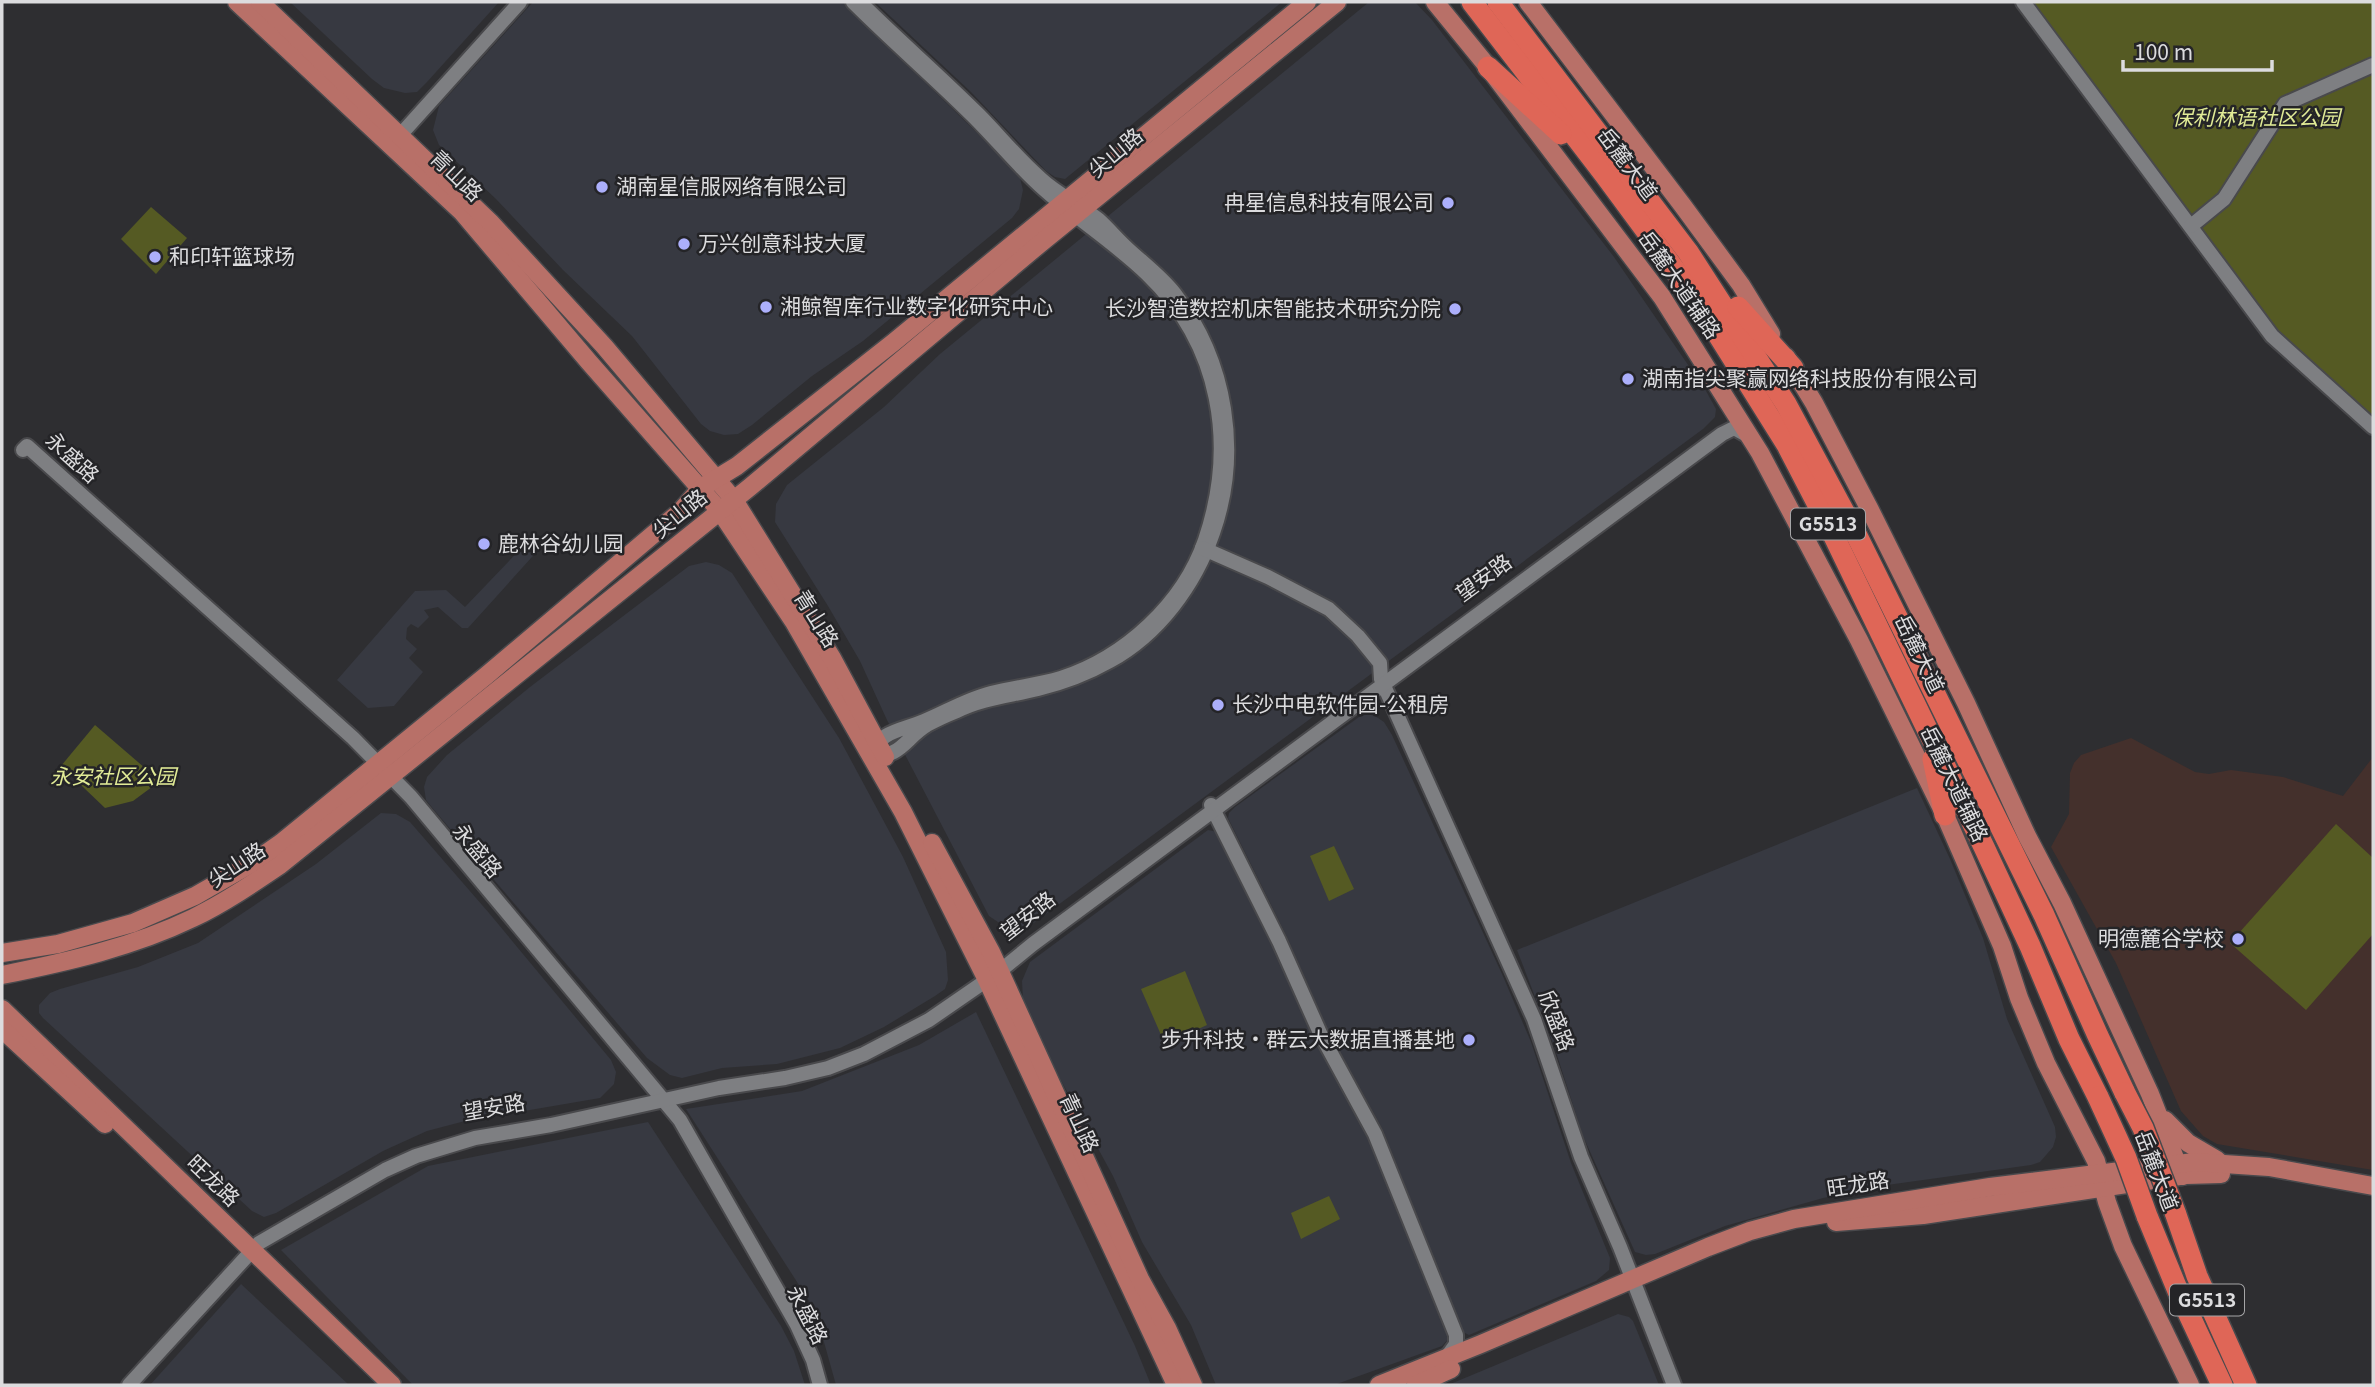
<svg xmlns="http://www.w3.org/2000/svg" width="2375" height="1387" font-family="Georgia,'Noto Sans SC',serif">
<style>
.built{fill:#373941}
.education{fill:#44302c}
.green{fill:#555a23}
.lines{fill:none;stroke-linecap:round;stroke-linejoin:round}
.minor-casing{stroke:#49494c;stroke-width:18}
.major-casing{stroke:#49494c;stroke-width:21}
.highway-casing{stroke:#49494c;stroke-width:24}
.minor{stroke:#7e7f82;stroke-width:14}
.major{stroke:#b87068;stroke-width:18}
.highway{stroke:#df6657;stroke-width:21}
.highway-bridge-casing{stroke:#49494c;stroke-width:24;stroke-linecap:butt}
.highway-bridge{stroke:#df6657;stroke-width:21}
.poi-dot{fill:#acaffb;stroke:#242427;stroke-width:2.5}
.labels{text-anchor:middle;stroke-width:5;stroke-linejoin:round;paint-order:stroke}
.shield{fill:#242427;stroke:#a5a5a7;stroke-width:2}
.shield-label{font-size:19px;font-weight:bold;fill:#dcdcde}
.park-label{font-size:21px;font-style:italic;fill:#e1eb96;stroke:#242427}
.street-label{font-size:21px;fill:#dcdcde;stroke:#242427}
.poi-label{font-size:21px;fill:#dcdcde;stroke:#242427;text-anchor:start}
</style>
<rect width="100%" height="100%" fill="#2e2e31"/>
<!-- built -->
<g class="built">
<path d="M290,2h209l-72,80 -10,10 -12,1 -21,-5 -12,-9z"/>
<path d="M533,2h310l171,167 6,9 3,12 -4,19 -7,9 -149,123 -51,35 -60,49 -14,9 -14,1 -14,-4 -9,-7 -69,-88 -69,-66 -67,-71 -57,-54 -6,-15 6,-24z"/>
<path d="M875,2h407l-217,177 -10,-2 -9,-6 -75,-79z"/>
<path d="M1369,2h46l17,18 182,237 92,134 10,18 -1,8 -12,12 -668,493 -7,5 -21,1 -18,-12 -102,-196 -27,-59 -32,-55 -53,-84 1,-18 11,-19 97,-78 56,-53z"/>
<path d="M533,536l8,7v4l-73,81h-6l-24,-21 -14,3 5,7 -11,11 -7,-4 -4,4 -1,11 11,10 -8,9 14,14 -29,34 -26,2 -31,-28 78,-89 31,-1 19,17z"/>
<path d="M706,562l13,3 13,8 107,165 64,119 43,95 2,28 -3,9 -10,7 -51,31 -44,21 -63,16 -55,4 -40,10 -12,-3 -23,-17 -213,-248 -8,-10 -2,-13 3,-10 20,-22 83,-68 159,-121z"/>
<path d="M1367,714l8,2 9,6 8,13 110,239 29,68 40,121 39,95 -1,12 -13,11 -127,54 -6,-3 -80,-202 -55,-100 -41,-93 -59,-119 1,-5 6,-6 124,-90z"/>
<path d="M1917,788l33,71 33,79 24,81 48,108 1,10 -3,10 -13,15 -9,3 -144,20 -64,13 -98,28 -70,28 -9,1 -11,-3 -52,-116 -29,-90 -37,-96z"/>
<path d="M381,813l15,1 14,8 79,91 122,147 5,12 -2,12 -14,14 -135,23 -38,10 -44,20 -107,62 -12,4 -12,-6 -209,-193 -4,-5v-8l11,-12 10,-4 78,-22 60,-24 118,-79z"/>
<path d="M1208,830l10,2 152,304 80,201 -8,9 -108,39h-118l-25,-60 -49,-83 -29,-66 -62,-114 -28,-62 -1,-19 8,-19z"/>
<path d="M976,1012l159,334 16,39h-315l-21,-75 -129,-201 116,-18 117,-46z"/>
<path d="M648,1122l133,204 13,25 11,34h-392l-132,-135 147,-84z"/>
<path d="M241,1284l108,101h-199z"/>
<path d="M1618,1314l11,3 4,4 26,64h-211z"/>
</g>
<!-- education -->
<path class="education" d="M2131,738l64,34 14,2 22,-4 52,7 60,19 30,-39v413l-156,-26 -14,-8 -22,-25 -65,-148 -65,-116 18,-33 1,-41 4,-10 7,-8z"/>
<!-- green -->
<g class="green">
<path d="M2023,2h350v416l-101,-82z"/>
<path d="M151,207l36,31 -31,36 -35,-35z"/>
<path d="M95,725l65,56 -27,20 -28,7 -44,-42z"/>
<path d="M2336,824l37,34v76l-67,76 -76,-67z"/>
<path d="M1334,846l20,43 -25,12 -19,-45z"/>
<path d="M1185,971l22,54 -42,19 -24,-55z"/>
<path d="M1329,1196l11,23 -39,20 -10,-26z"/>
</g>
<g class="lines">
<!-- minor casing -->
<g class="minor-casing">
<g id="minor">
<path d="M853,2c39,39 82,76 121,115 21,21 40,44 61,64 35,34 77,59 112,93 74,71 90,171 58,266 -22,64 -80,117 -144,138 -23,7 -47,9 -70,15 -24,6 -45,19 -67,28 -23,10 -43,9 -54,34 31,4 35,-17 57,-30 9,-5 20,-10 30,-14 26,-13 53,-15 81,-22 25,-6 49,-15 72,-28 49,-27 85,-76 103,-128 28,-80 14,-171 -38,-239 -13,-17 -32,-31 -48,-46 -10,-9 -18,-19 -28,-28 -18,-15 -41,-25 -59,-42 -22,-19 -41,-43 -62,-64 -39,-39 -80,-74 -118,-112"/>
<path d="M2023,2l249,334 101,91"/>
<path d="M394,142l126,-140"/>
<path d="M2191,226l33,-27 61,-95 88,-39"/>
<path d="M23,450l4,-4 326,292 58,59 269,323 117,205 16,35 7,25"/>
<path d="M1202,548l66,29 61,32 29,27 22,27 1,16 153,340 47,138 39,90 54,138"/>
<path d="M1211,805l68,136 41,92 55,101 81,201v9l-10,14"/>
<path d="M129,1385l130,-142 126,-73 31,-14 59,-18 76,-13 168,-37 66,-10 43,-10 36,-14 65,-34 71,-49 33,-27 689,-510 12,-6 16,9"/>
</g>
</g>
<!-- major casing -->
<g class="major-casing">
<g id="major">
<path d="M237,2l225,210 127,150 131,149 74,111 109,190 82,164 191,409"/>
<path d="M260,2l231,221 113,123 130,154 98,158 53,99"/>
<path d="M1435,2l53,65 174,230 98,156 99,187 86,175 57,131 17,52 27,65 50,98 11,41 16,44 67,139"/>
<path d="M1528,2l155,204 58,79 30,49"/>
<path d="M1786,357l28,46 56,107 96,193 61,133 35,67 88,191 32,82"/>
<path d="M932,843l59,109 149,327 27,49 26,57"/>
<path d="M2,953l56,-9 75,-21 62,-27 54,-31 32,-22 206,-168 194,-164 20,-23 36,-22 157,-124 413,-340"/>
<path d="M2,975c65,-13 131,-28 191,-57 31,-15 59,-34 87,-53l470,-378 292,-245 295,-240"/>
<path d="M2,1009l390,376"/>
<path d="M2,1029l103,95"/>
<path d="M2165,1120l23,23 29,17"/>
<path d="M1836,1222l87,-7 263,-40 35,-1"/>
<path d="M1379,1385l102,-41 227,-97 42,-16 44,-12 196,-32 204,-25 75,5 104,19"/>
<path d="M1416,1385l35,-16"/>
</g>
</g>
<!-- highway casing -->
<g class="highway-casing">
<g id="highway">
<path d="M1472,2l133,173 87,118 95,152 42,81 155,321 46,99 39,93 29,58"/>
<path d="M1498,2l190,250 98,152 71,132 187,379 54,121 27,57"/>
<path d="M1488,67l73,67"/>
<path d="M1738,307l55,61"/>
<path d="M1933,759l12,56"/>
<path d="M2175,1212l22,64 49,109"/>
<path d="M2147,1216l31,75 44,94"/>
</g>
</g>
<!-- minor -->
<use href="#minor" class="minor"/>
<!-- major -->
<use href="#major" class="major"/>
<!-- highway -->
<use href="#highway" class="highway"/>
<!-- highway-bridge casing -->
<g class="highway-bridge-casing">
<g id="highway-bridge">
<path d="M2125,1093l18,35 32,84"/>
<path d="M2098,1097l28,61 21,58"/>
</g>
</g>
<!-- highway-bridge -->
<use href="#highway-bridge" class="highway-bridge"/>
</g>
<!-- markers -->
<g class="poi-dot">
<circle cx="602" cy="187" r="7"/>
<circle cx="1448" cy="203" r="7"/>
<circle cx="684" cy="244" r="7"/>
<circle cx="155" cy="257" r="7"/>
<circle cx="766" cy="307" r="7"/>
<circle cx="1455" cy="309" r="7"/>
<circle cx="1628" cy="379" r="7"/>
<circle cx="484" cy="544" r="7"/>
<circle cx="1218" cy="705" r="7"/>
<circle cx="2238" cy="939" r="7"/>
<circle cx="1469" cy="1040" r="7"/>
</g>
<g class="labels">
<!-- shield labels -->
<g class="shield">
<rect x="1791" y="508.5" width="74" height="31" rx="5"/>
<rect x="2170" y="1284.5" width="74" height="31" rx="5"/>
</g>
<g class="shield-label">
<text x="1828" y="531">G5513</text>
<text x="2207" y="1307">G5513</text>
</g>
<!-- park labels -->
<g class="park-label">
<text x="2256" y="125">保利林语社区公园</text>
<text x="113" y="784">永安社区公园</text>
</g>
<!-- street labels -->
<g class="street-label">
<text transform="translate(1116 153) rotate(-40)" y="7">尖山路</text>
<text transform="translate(1627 164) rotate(53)" y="7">岳麓大道</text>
<text transform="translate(456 176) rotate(44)" y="7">青山路</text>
<text transform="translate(1679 285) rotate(55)" y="7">岳麓大道辅路</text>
<text transform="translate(72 458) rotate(42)" y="7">永盛路</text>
<text transform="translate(680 514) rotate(-39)" y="7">尖山路</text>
<text transform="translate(1484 578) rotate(-36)" y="7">望安路</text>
<text transform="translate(816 619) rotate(58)" y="7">青山路</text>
<text transform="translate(1919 654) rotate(64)" y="7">岳麓大道</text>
<text transform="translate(1954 784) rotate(64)" y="7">岳麓大道辅路</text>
<text transform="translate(477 851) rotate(50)" y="7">永盛路</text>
<text transform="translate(237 865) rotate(-33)" y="7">尖山路</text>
<text transform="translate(1028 916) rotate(-38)" y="7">望安路</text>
<text transform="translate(1556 1021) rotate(69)" y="7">欣盛路</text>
<text transform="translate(494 1108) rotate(-10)" y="7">望安路</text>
<text transform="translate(1079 1123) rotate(65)" y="7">青山路</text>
<text transform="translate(2156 1171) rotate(69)" y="7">岳麓大道</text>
<text transform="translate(213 1181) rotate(44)" y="7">旺龙路</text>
<text transform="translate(1858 1185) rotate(-9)" y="7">旺龙路</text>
<text transform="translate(807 1315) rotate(63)" y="7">永盛路</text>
</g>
<!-- poi labels -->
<g class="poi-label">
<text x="616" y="194">湖南星信服网络有限公司</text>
<text x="1434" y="210" text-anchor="end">冉星信息科技有限公司</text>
<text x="698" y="251">万兴创意科技大厦</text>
<text x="169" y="264">和印轩篮球场</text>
<text x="780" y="314">湘鲸智库行业数字化研究中心</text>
<text x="1441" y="316" text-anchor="end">长沙智造数控机床智能技术研究分院</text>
<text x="1642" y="386">湖南指尖聚赢网络科技股份有限公司</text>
<text x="498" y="551">鹿林谷幼儿园</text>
<text x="1232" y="712">长沙中电软件园-公租房</text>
<text x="2224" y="946" text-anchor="end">明德麓谷学校</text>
<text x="1455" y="1047" text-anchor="end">步升科技·群云大数据直播基地</text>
</g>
</g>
<!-- border -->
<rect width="2375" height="1387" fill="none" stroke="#dcdcde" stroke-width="7"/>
<!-- scale -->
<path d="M2123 60v10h149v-10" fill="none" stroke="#dcdcde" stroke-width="3.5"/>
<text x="2134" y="60" font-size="21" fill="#dcdcde" stroke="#242427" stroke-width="5" paint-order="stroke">100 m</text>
</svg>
